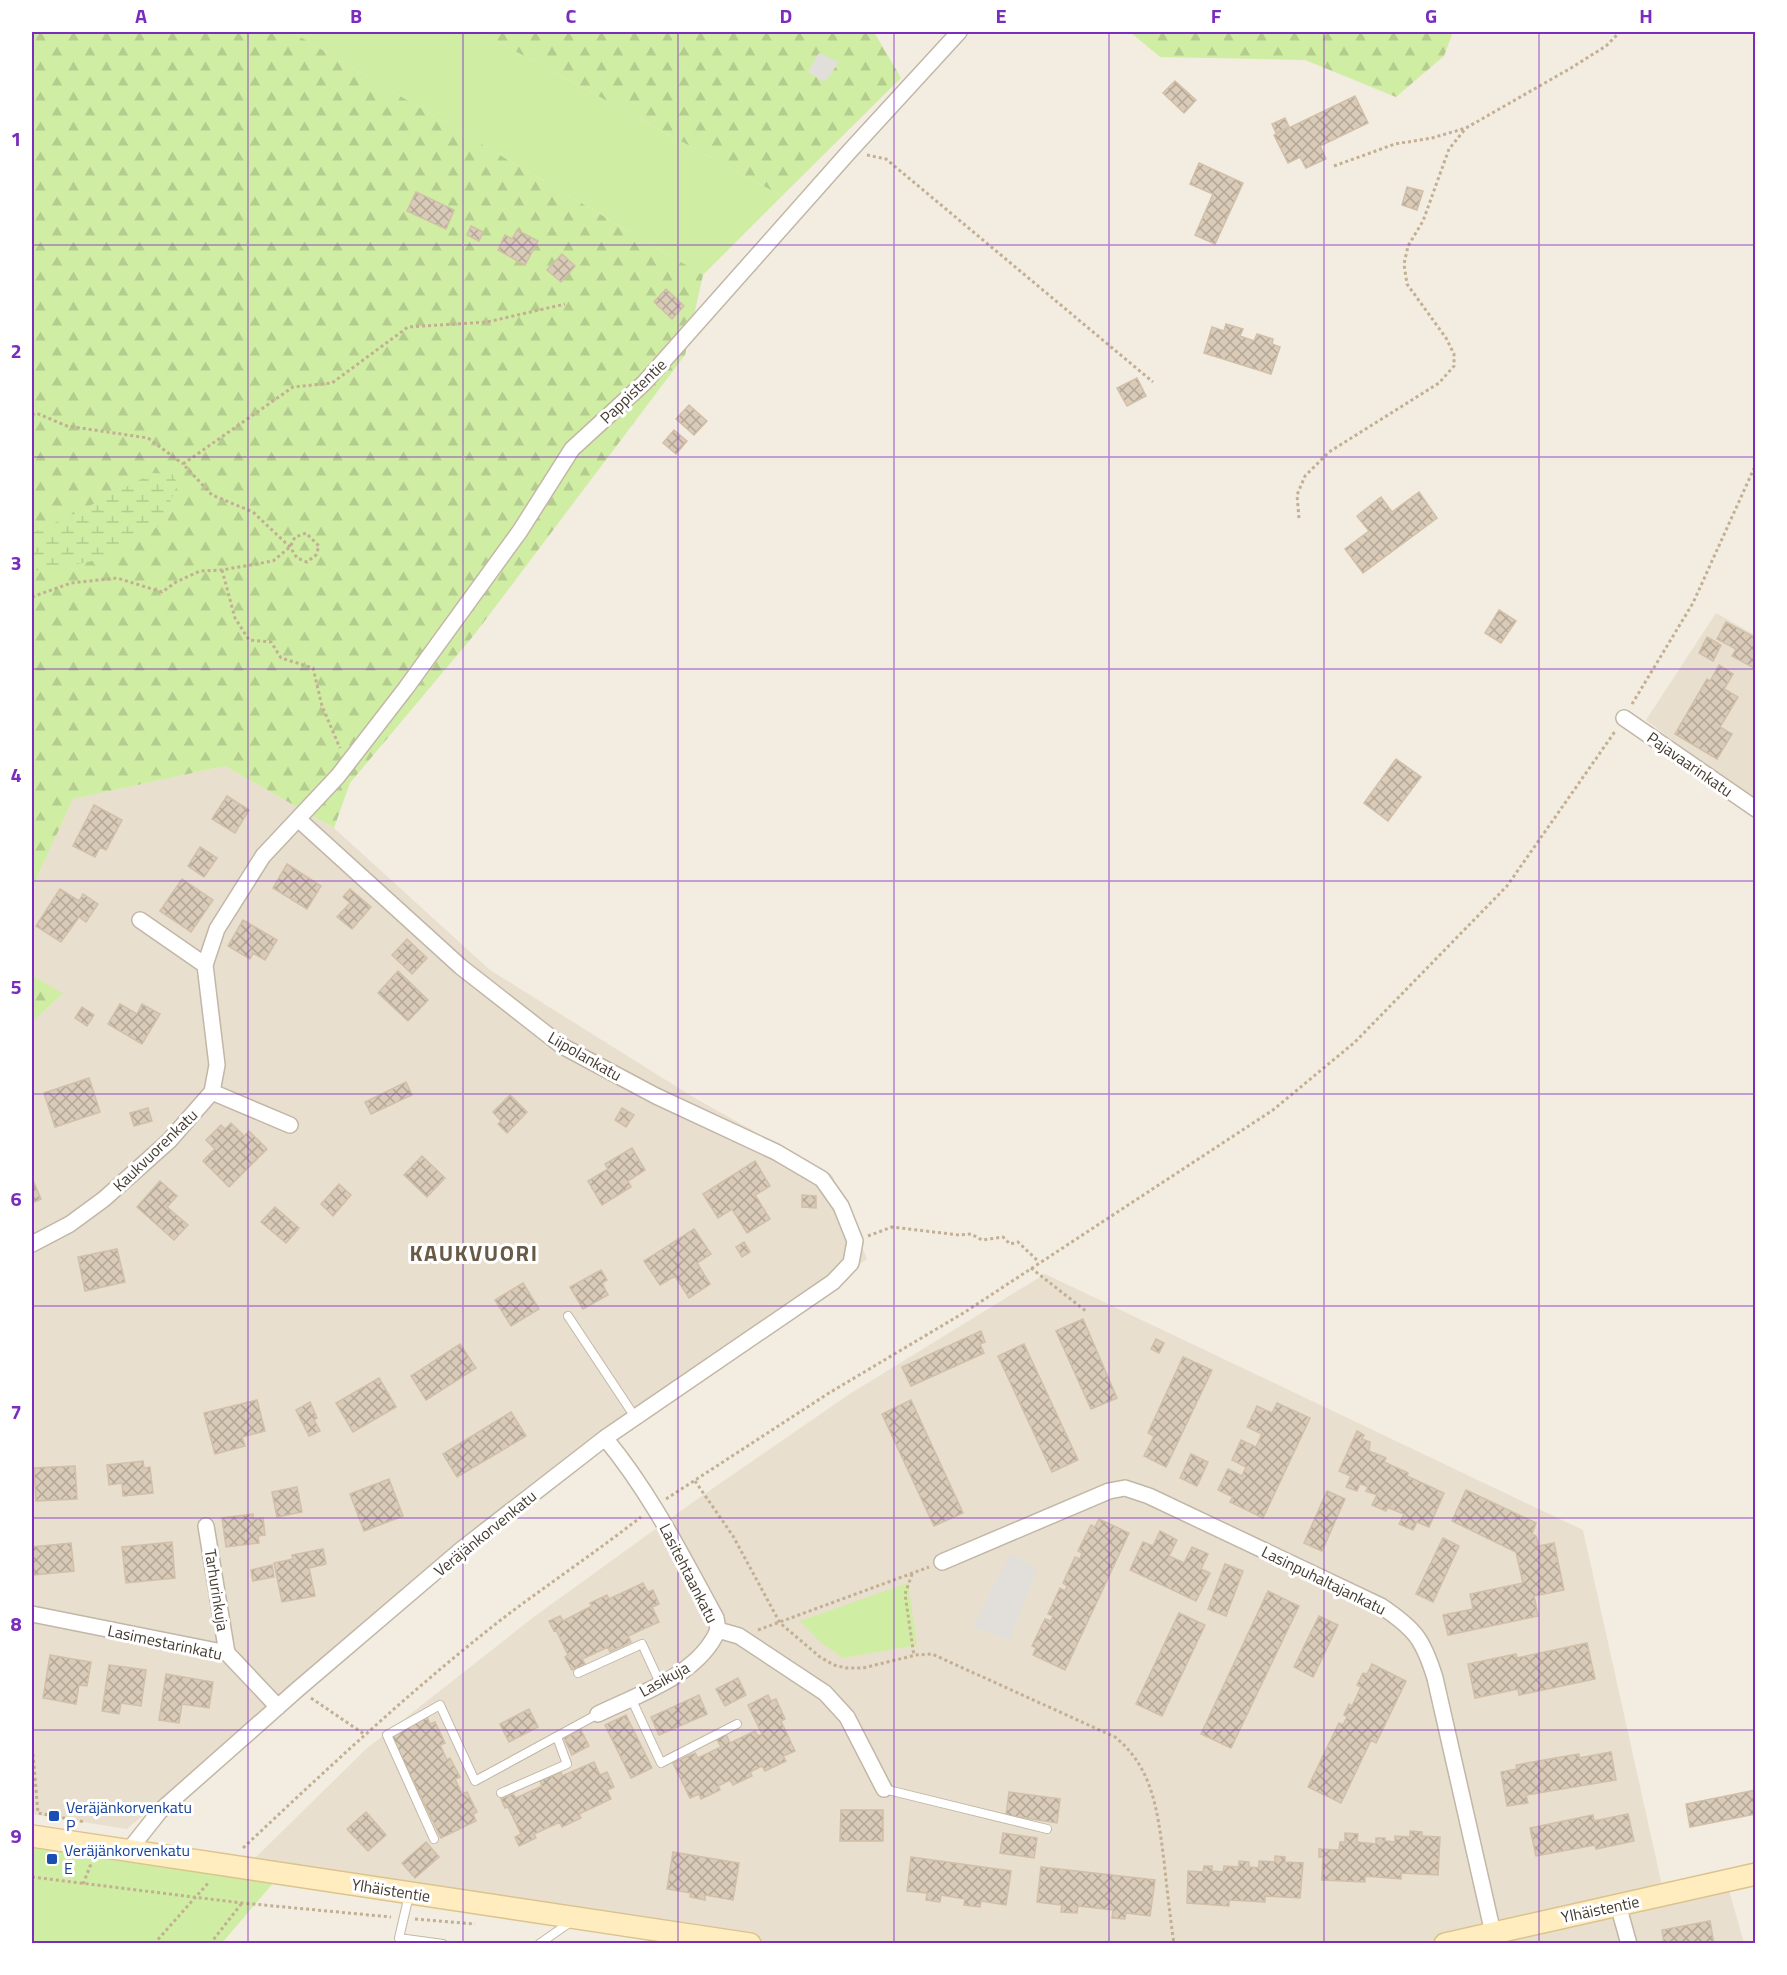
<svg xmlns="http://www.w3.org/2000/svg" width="1787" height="1975" font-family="'Titillium Web',sans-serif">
<defs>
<pattern id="forest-firs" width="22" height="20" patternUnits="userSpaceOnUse" patternTransform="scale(1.5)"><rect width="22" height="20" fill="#d0eda4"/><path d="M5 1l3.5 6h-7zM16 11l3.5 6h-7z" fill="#b4cc8e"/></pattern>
<pattern id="wetland-marsh" width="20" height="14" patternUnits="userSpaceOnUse" patternTransform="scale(1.5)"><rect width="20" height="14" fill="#d0eda4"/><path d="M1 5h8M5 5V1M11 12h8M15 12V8" fill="none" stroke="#b4cc8e"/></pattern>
<pattern id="building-cross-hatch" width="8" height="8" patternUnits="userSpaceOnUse" patternTransform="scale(1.5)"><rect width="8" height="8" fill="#d9cbb8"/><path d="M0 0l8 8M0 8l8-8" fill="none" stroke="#b2a696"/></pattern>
</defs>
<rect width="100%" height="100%" fill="#f3ede1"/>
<!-- residential -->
<path fill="#e8dfcf" d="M 1716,613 L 1755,635 L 1755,805 L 1646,720 Z
M 225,766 L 334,828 L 490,970 L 693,1097 L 832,1175 L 867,1259 L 418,1576 L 127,1829 L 32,1814 L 32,1022 L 62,995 L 32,975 L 32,888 L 73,799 Z
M 1045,1274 L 1583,1530 L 1665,1899 L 1728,1887 L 1744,1943 L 722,1943 L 723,1929 L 249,1864 L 366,1749 L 535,1616 L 686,1507 L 848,1395 Z"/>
<!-- green -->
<path fill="#d0eda4" d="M 292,32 L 480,32 L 782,196 L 703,275 Z
M 908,1583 L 917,1645 L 843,1658 L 820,1642 L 800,1621 Z
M 32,1844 L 274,1882 L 222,1943 L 32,1943 Z"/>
<!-- forest -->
<path fill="url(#forest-firs)" d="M 32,32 L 292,32 L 703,275 L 685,355 L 474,635 L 350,783 L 334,828 L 225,766 L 73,799 L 32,888 Z
M 480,32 L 874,32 L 901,78 L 782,196 Z
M 1130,32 L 1453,32 L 1444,56 L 1396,97 L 1305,60 L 1160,57 Z
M 32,975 L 63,994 L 32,1022 Z"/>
<!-- wetland -->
<path fill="url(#wetland-marsh)" d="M 153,473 L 172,474 L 178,484 L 159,526 L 102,559 L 44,571 L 32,570 L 32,533 L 70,516 Z"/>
<!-- parking -->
<path fill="#e2dfdb" d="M 819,53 L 839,62 L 825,82 L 808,72 Z
M 1011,1553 L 1037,1569 L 1010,1640 L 972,1627 Z"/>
<!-- building -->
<path fill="url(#building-cross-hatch)" stroke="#d1bfa8" stroke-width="1.5" d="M 1175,81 L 1196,100 L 1184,113 L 1163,93 Z
M 1355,96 L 1368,123 L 1320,146 L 1326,159 L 1306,168 L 1300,157 L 1288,163 L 1274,135 Z
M 1285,118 L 1289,127 L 1276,133 L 1272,124 Z
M 1199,163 L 1243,183 L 1215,244 L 1195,235 L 1213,194 L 1190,184 Z
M 1407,187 L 1423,191 L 1417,210 L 1402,205 Z
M 416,192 L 454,210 L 446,229 L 407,211 Z
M 471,226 L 483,232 L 479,241 L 467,235 Z
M 517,230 L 538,241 L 525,265 L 498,250 L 505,235 L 512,239 Z
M 562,254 L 575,266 L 561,282 L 547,270 Z
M 666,289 L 684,306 L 672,319 L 654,302 Z
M 1226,324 L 1243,329 L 1240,336 L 1254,341 L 1257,334 L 1273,339 L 1272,344 L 1280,347 L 1271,374 L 1204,353 L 1212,327 L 1224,331 Z
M 1137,378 L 1146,396 L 1127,406 L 1117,388 Z
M 689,405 L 707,421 L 694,435 L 676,419 Z
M 674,430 L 687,441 L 676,454 L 663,443 Z
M 1419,492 L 1437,518 L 1363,573 L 1345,549 L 1369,531 L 1357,516 L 1381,497 L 1392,512 Z
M 1499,610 L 1516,621 L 1501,643 L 1485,633 Z
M 1726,622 L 1756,638 L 1756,669 L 1732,656 L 1736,649 L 1717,639 Z
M 1707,637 L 1721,645 L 1713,661 L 1699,653 Z
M 1719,665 L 1733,674 L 1724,689 L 1738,697 L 1720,727 L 1732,734 L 1717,759 L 1675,734 L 1707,679 L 1710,681 Z
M 1396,759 L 1421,777 L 1388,821 L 1364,803 Z
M 227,796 L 249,810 L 235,833 L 212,819 Z
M 94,805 L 122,820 L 106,850 L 100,847 L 95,857 L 73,846 Z
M 200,847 L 217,858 L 204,877 L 188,866 Z
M 287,864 L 321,886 L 307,909 L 273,888 Z
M 182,879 L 213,900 L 191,932 L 160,911 Z
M 60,889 L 79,901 L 83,894 L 98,904 L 86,922 L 79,917 L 61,942 L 36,926 Z
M 350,889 L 371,907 L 352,929 L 337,917 L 350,903 L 343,897 Z
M 243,920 L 277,940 L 265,960 L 253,953 L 250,959 L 228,946 Z
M 407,939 L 427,958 L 412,974 L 392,955 Z
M 398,971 L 428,1000 L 408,1021 L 378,993 Z
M 120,1004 L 137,1014 L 142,1004 L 160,1014 L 142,1044 L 108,1024 Z
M 82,1007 L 94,1015 L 87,1026 L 75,1018 Z
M 89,1078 L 100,1112 L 55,1127 L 44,1093 Z
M 406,1082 L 412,1095 L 371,1114 L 365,1102 Z
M 510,1095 L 527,1112 L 507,1133 L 498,1124 L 501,1121 L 493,1112 Z
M 148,1108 L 152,1121 L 134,1126 L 130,1113 Z
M 622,1108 L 634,1115 L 626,1127 L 615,1120 Z
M 231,1123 L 244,1136 L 249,1131 L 267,1149 L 229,1187 L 203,1161 L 215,1149 L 206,1140 L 221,1125 L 225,1129 Z
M 632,1148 L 645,1170 L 628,1181 L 631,1187 L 602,1205 L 588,1181 L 608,1169 L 605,1164 Z
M 422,1156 L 445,1178 L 427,1197 L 404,1175 Z
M 755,1161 L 770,1186 L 755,1195 L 770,1219 L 747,1233 L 732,1209 L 718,1218 L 703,1194 Z
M 32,1178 L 41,1199 L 32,1203 Z
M 160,1181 L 177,1196 L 167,1207 L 188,1225 L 174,1240 L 137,1207 Z
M 339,1184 L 351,1195 L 333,1216 L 321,1204 Z
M 802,1195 L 816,1196 L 816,1208 L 802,1207 Z
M 275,1207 L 299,1228 L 286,1243 L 261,1222 Z
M 694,1229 L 711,1254 L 697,1263 L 710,1284 L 689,1298 L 675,1276 L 660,1285 L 644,1261 Z
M 744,1242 L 750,1252 L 742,1257 L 736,1247 Z
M 117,1249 L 125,1282 L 85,1291 L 78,1257 Z
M 601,1270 L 607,1280 L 602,1283 L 608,1295 L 583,1309 L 570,1287 Z
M 523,1283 L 539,1309 L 511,1326 L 495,1300 Z
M 1083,1319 L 1117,1398 L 1091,1409 L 1056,1331 Z
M 981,1331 L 985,1342 L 980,1344 L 984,1353 L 911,1386 L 902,1367 Z
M 1156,1339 L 1164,1343 L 1159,1353 L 1151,1349 Z
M 460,1344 L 476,1368 L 426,1400 L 411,1376 Z
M 1024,1344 L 1078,1460 L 1052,1472 L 998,1356 Z
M 1183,1357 L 1212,1370 L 1166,1467 L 1144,1456 L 1154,1436 L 1148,1433 Z
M 379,1378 L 396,1407 L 353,1432 L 336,1403 Z
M 257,1400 L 265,1431 L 242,1437 L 245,1446 L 215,1454 L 204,1413 Z
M 911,1400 L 963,1513 L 934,1526 L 882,1414 Z
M 310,1402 L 317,1418 L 314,1420 L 320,1431 L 309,1436 L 296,1410 Z
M 1277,1403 L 1310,1418 L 1263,1518 L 1230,1502 L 1233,1497 L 1218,1490 L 1228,1469 L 1242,1476 L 1246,1467 L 1232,1460 L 1241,1440 L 1256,1447 L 1262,1434 L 1247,1427 L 1257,1406 L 1272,1413 Z
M 511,1412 L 526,1436 L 457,1477 L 443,1454 Z
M 1357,1431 L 1364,1435 L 1362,1439 L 1370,1442 L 1369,1451 L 1386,1458 L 1384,1462 L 1408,1473 L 1407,1476 L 1444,1493 L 1429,1527 L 1417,1522 L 1413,1530 L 1399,1524 L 1404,1514 L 1389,1508 L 1391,1504 L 1389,1504 L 1386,1511 L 1372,1505 L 1377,1495 L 1366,1491 L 1368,1487 L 1360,1483 L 1357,1491 L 1346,1487 L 1351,1476 L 1339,1471 Z
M 1191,1454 L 1208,1462 L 1197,1486 L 1180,1478 Z
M 143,1461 L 144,1468 L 150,1467 L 153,1493 L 123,1496 L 122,1483 L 109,1485 L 107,1465 Z
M 75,1466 L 77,1499 L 36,1501 L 34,1468 Z
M 389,1479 L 403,1516 L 364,1531 L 350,1494 Z
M 297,1487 L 302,1512 L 277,1517 L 272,1492 Z
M 1466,1490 L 1536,1523 L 1532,1534 L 1536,1536 L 1539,1546 L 1554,1543 L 1564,1590 L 1534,1596 L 1538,1616 L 1448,1635 L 1443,1615 L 1473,1609 L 1470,1594 L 1523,1583 L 1516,1552 L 1452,1521 Z
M 1327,1491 L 1345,1499 L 1322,1551 L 1304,1543 Z
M 253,1514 L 253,1519 L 263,1518 L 265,1535 L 258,1536 L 259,1543 L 226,1547 L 222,1518 Z
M 1099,1519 L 1129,1533 L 1065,1670 L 1033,1655 L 1036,1648 L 1032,1646 L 1045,1619 L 1051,1621 L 1053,1616 L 1048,1614 L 1060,1588 L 1065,1591 L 1067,1586 L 1063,1583 L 1075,1557 L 1080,1559 L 1082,1553 L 1078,1551 L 1091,1525 L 1095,1527 Z
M 1160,1531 L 1177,1540 L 1169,1556 L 1184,1563 L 1192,1547 L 1208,1554 L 1201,1569 L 1210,1573 L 1196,1601 L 1130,1570 L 1143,1542 L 1153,1546 Z
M 1443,1538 L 1459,1546 L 1433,1602 L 1416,1594 Z
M 172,1542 L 175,1578 L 126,1583 L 122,1547 Z
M 71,1543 L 74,1571 L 34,1575 L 32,1547 Z
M 323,1549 L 326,1564 L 309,1568 L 315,1596 L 282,1602 L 274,1563 L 293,1559 L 292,1555 Z
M 1225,1564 L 1243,1571 L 1226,1616 L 1208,1609 Z
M 272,1565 L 274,1577 L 253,1581 L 251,1570 Z
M 643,1583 L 648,1592 L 653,1590 L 659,1604 L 652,1607 L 659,1622 L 628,1636 L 631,1642 L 610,1652 L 608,1647 L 582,1659 L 585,1664 L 572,1670 L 565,1657 L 568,1655 L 556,1630 L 554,1631 L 549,1621 L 560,1616 L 563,1621 L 592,1606 L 590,1603 L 607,1595 L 609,1599 Z
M 1268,1591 L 1299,1606 L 1231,1748 L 1201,1734 Z
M 1179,1613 L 1205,1625 L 1162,1716 L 1136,1704 Z
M 1319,1616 L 1338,1625 L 1313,1677 L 1294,1667 Z
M 1587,1643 L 1595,1679 L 1519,1695 L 1518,1689 L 1475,1698 L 1468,1664 L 1516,1654 L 1517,1658 Z
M 50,1655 L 91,1662 L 87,1686 L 79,1685 L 76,1704 L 43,1698 Z
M 1372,1664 L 1406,1681 L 1376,1743 L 1371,1740 L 1341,1803 L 1308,1787 L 1339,1723 L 1343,1725 L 1347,1717 L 1344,1715 L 1349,1704 L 1352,1706 L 1361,1687 L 1357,1685 L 1363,1673 L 1367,1674 Z
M 109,1665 L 146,1670 L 141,1706 L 121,1703 L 119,1714 L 102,1711 Z
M 166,1674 L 213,1682 L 209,1708 L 182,1704 L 179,1723 L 159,1720 Z
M 738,1678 L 746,1695 L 725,1706 L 716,1689 Z
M 699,1695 L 707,1714 L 659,1735 L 651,1717 Z
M 768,1695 L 771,1701 L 776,1699 L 785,1719 L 781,1721 L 795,1751 L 783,1756 L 786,1761 L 765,1771 L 762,1766 L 750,1772 L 752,1776 L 733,1785 L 730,1780 L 718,1786 L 720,1790 L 701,1799 L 699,1794 L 690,1798 L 673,1763 L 695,1753 L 698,1758 L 721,1747 L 716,1738 L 726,1734 L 730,1743 L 755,1731 L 758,1736 L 762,1734 L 748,1705 Z
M 529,1709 L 538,1727 L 509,1742 L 500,1724 Z
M 626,1715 L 652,1768 L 631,1778 L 605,1725 Z
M 427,1717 L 430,1724 L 435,1722 L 445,1743 L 440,1745 L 447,1760 L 450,1758 L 460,1777 L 455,1779 L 462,1794 L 467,1792 L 477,1812 L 473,1814 L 476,1821 L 441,1838 L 391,1735 Z
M 581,1730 L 589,1746 L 572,1755 L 564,1738 Z
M 1611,1752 L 1616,1780 L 1526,1795 L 1528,1803 L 1507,1806 L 1501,1772 L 1517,1769 L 1516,1765 L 1579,1754 L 1579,1758 Z
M 594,1762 L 600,1775 L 607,1772 L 614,1787 L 607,1790 L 611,1799 L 579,1814 L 581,1818 L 562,1827 L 560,1822 L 534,1834 L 536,1838 L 519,1846 L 515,1837 L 521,1834 L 508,1807 L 505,1808 L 501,1799 L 513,1794 L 516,1798 L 542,1786 L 540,1781 L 561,1772 L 562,1776 Z
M 1756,1790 L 1756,1814 L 1690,1827 L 1686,1804 Z
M 1009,1792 L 1060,1799 L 1057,1823 L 1006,1815 Z
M 841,1810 L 883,1810 L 883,1841 L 840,1841 Z
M 366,1812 L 386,1835 L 368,1851 L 347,1829 Z
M 1628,1814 L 1634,1841 L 1596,1849 L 1595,1845 L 1536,1856 L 1530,1828 L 1593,1815 L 1594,1821 Z
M 1410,1831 L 1422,1832 L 1422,1836 L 1440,1837 L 1438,1875 L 1401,1873 L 1401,1879 L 1365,1876 L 1365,1882 L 1322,1880 L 1323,1857 L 1319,1857 L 1319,1849 L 1339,1850 L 1340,1842 L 1345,1842 L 1345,1833 L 1358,1834 L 1357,1842 L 1376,1844 L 1376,1838 L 1385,1838 L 1385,1841 L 1395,1842 L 1395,1836 L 1410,1837 Z
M 1003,1833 L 1037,1838 L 1034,1858 L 1000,1853 Z
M 426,1842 L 439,1857 L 415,1878 L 402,1863 Z
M 673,1852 L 739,1863 L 733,1900 L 705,1895 L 705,1900 L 690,1897 L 691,1893 L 667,1889 Z
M 1275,1856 L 1285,1857 L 1285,1862 L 1303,1863 L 1300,1898 L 1265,1896 L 1265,1902 L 1229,1900 L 1229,1906 L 1187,1903 L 1188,1871 L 1203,1872 L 1204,1866 L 1212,1866 L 1212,1871 L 1223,1872 L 1224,1866 L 1239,1867 L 1239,1861 L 1249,1862 L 1249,1867 L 1259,1868 L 1259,1861 L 1275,1862 Z
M 911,1857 L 1011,1871 L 1006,1905 L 981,1901 L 980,1907 L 964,1905 L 965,1899 L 941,1895 L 940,1902 L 926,1900 L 927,1893 L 907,1891 Z
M 1041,1867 L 1155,1880 L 1150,1916 L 1126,1913 L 1125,1919 L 1112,1918 L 1113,1910 L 1078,1906 L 1077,1913 L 1061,1912 L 1062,1905 L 1037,1902 Z
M 1710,1921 L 1714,1944 L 1664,1944 L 1662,1930 Z"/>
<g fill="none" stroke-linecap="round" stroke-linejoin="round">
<defs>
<path id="lane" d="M 568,1316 L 635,1417
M 578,1673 L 642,1644 L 660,1683
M 631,1698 L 661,1763 L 737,1724
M 884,1789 L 1047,1829
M 501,1793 L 567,1764 L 557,1737
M 434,1839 L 387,1735 L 440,1705 L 475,1781 L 598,1714
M 409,1895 L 399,1938 L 443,1944
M 539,1944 L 572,1921"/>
<path id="street" d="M 1624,718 L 1756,809
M 140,920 L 205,965
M 212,1092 L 290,1125
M 32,1244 L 70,1224 L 104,1199 L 169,1141 L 212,1092 L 217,1065 L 205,965 L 217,929 L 263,856 L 338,776 L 406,688 L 520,531 L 572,449 L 644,383 L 848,153 L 959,32
M 605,1438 C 648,1490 678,1548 710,1607 L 716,1618 L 718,1630 L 739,1636 L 825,1693 L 847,1717 L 884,1789
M 206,1526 L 227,1653
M 942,1562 L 1109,1491 L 1125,1488 L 1149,1496 L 1381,1606 C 1415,1629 1423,1639 1435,1678 L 1493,1933
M 32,1614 L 227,1653 L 278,1707
M 598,1714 C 639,1694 699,1675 718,1630
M 129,1850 L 160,1811 L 298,1689 L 462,1549 L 605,1438 L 833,1282 L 851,1263 L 855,1241 L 841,1206 L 822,1179 L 776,1152 L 656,1096 L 562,1046 L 461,967 L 298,819
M 1618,1905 L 1629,1944"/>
<path id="secondary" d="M 32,1836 L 750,1944
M 1445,1944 L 1756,1874"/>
</defs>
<!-- lane casing -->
<use href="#lane" stroke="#c2b7a6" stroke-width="10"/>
<!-- street casing -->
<use href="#street" stroke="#c2b7a6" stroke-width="18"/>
<!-- secondary casing -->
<use href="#secondary" stroke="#dbc38d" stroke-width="24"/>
<!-- path -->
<path stroke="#c3af93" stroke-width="3" stroke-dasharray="3 3" stroke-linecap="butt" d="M 867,155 L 886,159 L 1153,382
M 1334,166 L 1395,144 L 1432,138 L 1466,128 L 1571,68 L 1606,46 L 1620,32
M 32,415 L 36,413 L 67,426 L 148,438 L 183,464
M 1299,518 L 1297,495 L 1305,476 L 1329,452 L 1439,383 L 1454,366 L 1454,354 L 1446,338 L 1407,284 L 1404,264 L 1408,246 L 1423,221 L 1449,149 L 1466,128
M 222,570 L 235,618 L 249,640 L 271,642 L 281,658 L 313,668 L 322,706 L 340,748
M 32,597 L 71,583 L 117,578 L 162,592 L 176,582 L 200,571 L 222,570 L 273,561 L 290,547 L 295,537 L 306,533 L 319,546 L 316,555 L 307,562 L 297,558 L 290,547 L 253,512 L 212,495 L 183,464 L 293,387 L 332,383 L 408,327 L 487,322 L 565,304
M 1632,704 L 1693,603 L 1756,464
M 868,1236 L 892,1227 L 959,1235 L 971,1234 L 982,1240 L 1003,1237 L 1010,1244 L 1018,1242 L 1039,1262
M 1031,1268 L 1087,1312
M 695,1481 L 733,1536 L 780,1623 L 820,1657 L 834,1665 L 846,1668 L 863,1668 L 916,1655 L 932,1654 L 1115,1737 C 1154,1768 1158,1815 1164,1861 C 1167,1889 1170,1916 1174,1944
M 666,1499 L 829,1393 L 965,1312 L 1273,1110 L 1355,1042 L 1507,886 L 1616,730
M 912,1574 L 905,1594 L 914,1656
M 758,1630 L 929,1567
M 311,1698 L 364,1734
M 32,1742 L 38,1813 L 85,1822
M 243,1848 C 327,1769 411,1690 502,1619 C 548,1584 596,1552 641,1517
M 32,1877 L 242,1903 L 391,1917
M 83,1884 L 91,1864
M 415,1919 L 475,1924
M 154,1944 L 209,1882
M 210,1944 L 242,1903"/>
<!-- lane -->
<use href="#lane" stroke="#fff" stroke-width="8"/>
<!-- street -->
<use href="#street" stroke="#fff" stroke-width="15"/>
<!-- secondary -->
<use href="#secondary" stroke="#ffedbf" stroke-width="21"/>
</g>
<!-- grid -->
<path fill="none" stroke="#7b2cbf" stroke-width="1.5" stroke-opacity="0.55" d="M 248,32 L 248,1944M 463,32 L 463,1944M 678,32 L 678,1944M 894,32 L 894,1944M 1109,32 L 1109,1944M 1324,32 L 1324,1944M 1539,32 L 1539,1944M 32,245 L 1756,245M 32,457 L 1756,457M 32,669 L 1756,669M 32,881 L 1756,881M 32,1094 L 1756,1094M 32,1306 L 1756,1306M 32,1518 L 1756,1518M 32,1730 L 1756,1730"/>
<!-- markers -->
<g fill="#1a4fb4" stroke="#fff" stroke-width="2">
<rect x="48" y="1810" width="12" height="12" rx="3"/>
<rect x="46" y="1853" width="12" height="12" rx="3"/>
</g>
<g text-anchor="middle" stroke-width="6" stroke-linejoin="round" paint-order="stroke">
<!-- street labels -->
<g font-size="16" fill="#453c31" stroke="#fff">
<text transform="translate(633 391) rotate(-44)" y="6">Pappistentie</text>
<text transform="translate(1690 764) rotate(35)" y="6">Pajavaarinkatu</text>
<text transform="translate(585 1056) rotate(30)" y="6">Liipolankatu</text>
<text transform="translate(155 1150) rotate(-44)" y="6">Kaukvuorenkatu</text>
<text transform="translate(485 1533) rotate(-39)" y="6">Veräjänkorvenkatu</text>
<text transform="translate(689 1573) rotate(63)" y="6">Lasitehtaankatu</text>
<text transform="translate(1324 1580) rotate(26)" y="6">Lasinpuhaltajankatu</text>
<text transform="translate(217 1590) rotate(81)" y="6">Tarhurinkuja</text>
<text transform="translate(165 1642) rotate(12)" y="6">Lasimestarinkatu</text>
<text transform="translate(664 1679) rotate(-29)" y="6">Lasikuja</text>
<text transform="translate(391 1890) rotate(9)" y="6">Ylhäistentie</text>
<text transform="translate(1600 1909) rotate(-12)" y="6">Ylhäistentie</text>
</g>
<!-- transit labels -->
<g font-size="16" fill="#164399" stroke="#fff" text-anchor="start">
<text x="66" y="1813">Veräjänkorvenkatu<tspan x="66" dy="18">P</tspan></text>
<text x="64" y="1856">Veräjänkorvenkatu<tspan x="64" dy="18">E</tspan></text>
</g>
<!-- district labels -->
<g font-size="22" font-weight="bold" letter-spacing="1.5" fill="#695a48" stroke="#fff">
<text x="474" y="1261">KAUKVUORI</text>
</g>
</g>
<!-- border -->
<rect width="1787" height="1975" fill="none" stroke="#ffffff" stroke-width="66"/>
<rect x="33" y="33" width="1721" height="1909" fill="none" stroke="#7b2cbf" stroke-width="2"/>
<g font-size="20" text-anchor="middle" font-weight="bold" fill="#7b2cbf">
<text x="141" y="23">A</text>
<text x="356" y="23">B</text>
<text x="571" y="23">C</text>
<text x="786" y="23">D</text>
<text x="1001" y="23">E</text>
<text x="1216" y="23">F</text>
<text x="1431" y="23">G</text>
<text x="1646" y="23">H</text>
<text x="16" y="146">1</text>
<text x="16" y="358">2</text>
<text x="16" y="570">3</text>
<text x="16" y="782">4</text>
<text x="16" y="994">5</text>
<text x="16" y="1206">6</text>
<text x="16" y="1419">7</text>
<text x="16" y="1631">8</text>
<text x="16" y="1843">9</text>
</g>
</svg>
